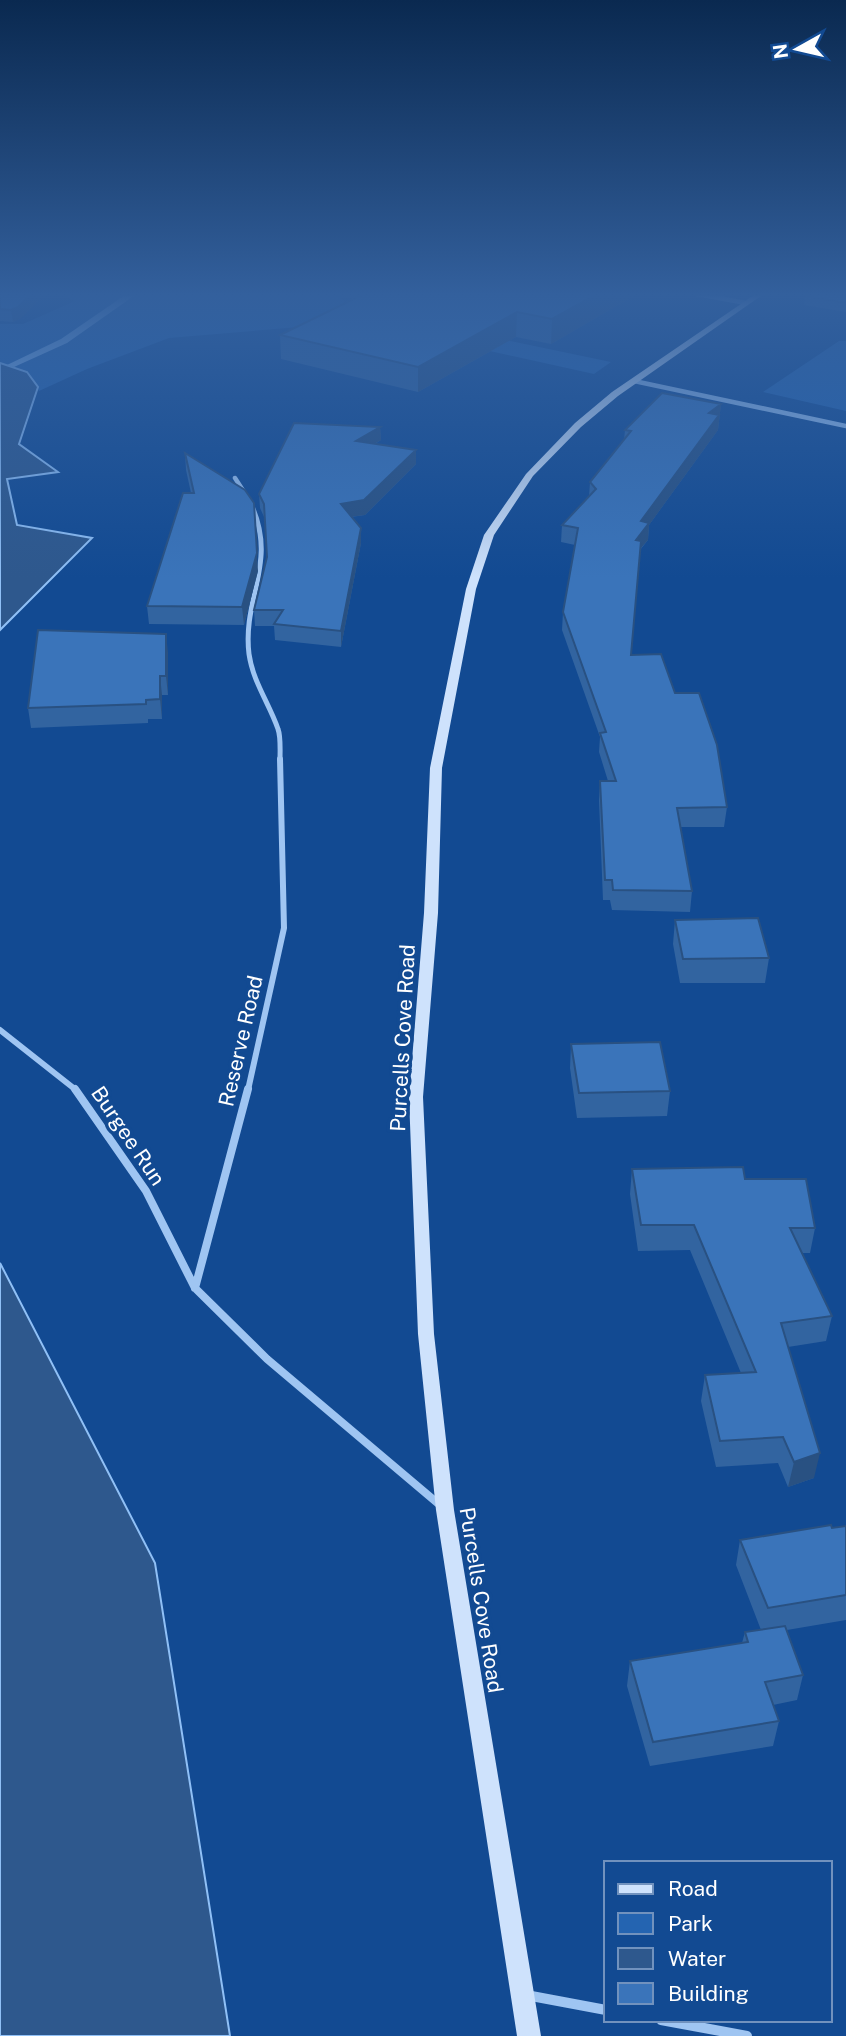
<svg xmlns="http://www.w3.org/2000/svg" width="846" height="2036" font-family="'Public Sans',sans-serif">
<rect width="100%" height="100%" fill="#124a92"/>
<!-- green -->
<path fill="#2464b1" d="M 56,293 L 337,293 L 335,295 L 357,309 L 611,362 L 594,374 L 358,322 L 169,338 L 87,369 L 39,391 L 27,372 L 0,363 L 0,324 L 23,324 L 75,301 Z
M 839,341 L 846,341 L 846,411 L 763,392 Z"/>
<!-- water -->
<path fill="#2e588d" stroke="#90c0f6" stroke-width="2" d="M 0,363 L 27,372 L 38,387 L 19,444 L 58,472 L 7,479 L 17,525 L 92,538 L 0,630 Z
M 0,1263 L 155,1563 L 230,2036 L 0,2036 Z"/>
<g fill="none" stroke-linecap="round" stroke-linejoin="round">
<!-- stream -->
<path fill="#90c0f6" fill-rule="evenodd" d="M 128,293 L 138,293 L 67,343 L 14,367 L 7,365 L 61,339 Z"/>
<!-- street-far4 -->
<path stroke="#9fc5f2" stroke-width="4.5" d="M 692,293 L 746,303
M 634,381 L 846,426
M 235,478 L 244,492"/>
<!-- street-far3 -->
<path stroke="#9fc5f2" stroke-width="5" d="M 250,502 C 279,562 242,597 249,654 C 253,682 269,703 278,729 C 281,737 280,751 280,760"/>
<!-- street-far2 -->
<path stroke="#9fc5f2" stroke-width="6" d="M 0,1030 L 76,1090
M 248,1090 L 284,928 L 280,759"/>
<!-- street-far1 -->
<path stroke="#9fc5f2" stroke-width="8" d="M 75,1089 L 146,1191 L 195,1288 L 267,1359 L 441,1506
M 195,1288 L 248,1089"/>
<!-- street -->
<path stroke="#9fc5f2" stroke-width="10" d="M 526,1995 L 606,2010
M 661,2020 L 747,2036"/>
<!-- secondary -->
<path fill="#cee2fc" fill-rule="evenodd" d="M 757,293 L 765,293 L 618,396 L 581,427 L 533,476 L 494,535 L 476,589 L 442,768 L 438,913 L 423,1097 L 434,1334 L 454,1510 L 541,2036 L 517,2036 L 436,1510 L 418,1334 L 409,1097 L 424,913 L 430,768 L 466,589 L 484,535 L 526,474 L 575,423 L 612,392 Z"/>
</g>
<!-- wall -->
<path fill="#3264a0" d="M 0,293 L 20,319 L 13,322 L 0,321 Z
M 334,293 L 639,293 L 551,344 L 516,337 L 418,392 L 281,359 L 280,335 L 353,299 L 334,295 Z
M 846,293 L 846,312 L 804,305 L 805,296 Z
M 721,404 L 718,430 L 649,525 L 648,540 L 640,550 L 631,655 L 675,693 L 727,807 L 724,827 L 681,827 L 692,891 L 690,912 L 612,910 L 610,900 L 603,900 L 599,800 L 600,781 L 608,781 L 599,752 L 600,737 L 562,630 L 563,612 L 575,545 L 561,542 L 562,525 L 589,497 L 590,482 L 624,440 L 625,430 Z
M 380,427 L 381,440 L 375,444 L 416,464 L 365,515 L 351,517 L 361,528 L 361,543 L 341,647 L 275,640 L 274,626 L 255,626 L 254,610 L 267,557 L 265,519 L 260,508 L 259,494 Z
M 185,453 L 258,571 L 244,625 L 149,624 L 147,606 L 191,493 L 186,470 Z
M 168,652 L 168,695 L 162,695 L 162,719 L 148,719 L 148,723 L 31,728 L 28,708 Z
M 675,920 L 769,958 L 765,983 L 680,983 L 673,944 Z
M 571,1044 L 670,1091 L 667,1116 L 577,1118 L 570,1068 Z
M 632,1169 L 745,1179 L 815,1228 L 810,1253 L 802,1253 L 832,1316 L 826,1341 L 788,1347 L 814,1478 L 788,1487 L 778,1463 L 716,1467 L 701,1401 L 705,1375 L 741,1373 L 690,1250 L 638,1251 L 630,1194 Z
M 846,1526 L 846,1620 L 787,1630 L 803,1675 L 797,1700 L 773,1705 L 779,1721 L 773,1746 L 650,1766 L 627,1686 L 630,1661 L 742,1643 L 745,1632 L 761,1630 L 736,1565 L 740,1540 Z"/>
<!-- shaded-wall -->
<path fill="#295182" d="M 33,293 L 47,293 L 20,319 L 13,322 L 11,310 Z
M 599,293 L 639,293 L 551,344 L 552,319 Z
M 517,312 L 516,337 L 418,392 L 418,367 Z
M 721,404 L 718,430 L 649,525 L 648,540 L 640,549 L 636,540 L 641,521 L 709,413 Z
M 380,427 L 381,440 L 357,454 L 356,441 Z
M 416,450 L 416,464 L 365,515 L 341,518 L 341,504 Z
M 254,503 L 258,571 L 244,625 L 242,607 Z
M 361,528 L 361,543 L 341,647 L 341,631 Z
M 166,634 L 168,652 L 168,695 L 166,676 Z
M 160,676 L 162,695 L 162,719 L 160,699 Z
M 820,1453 L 814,1478 L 788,1487 L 794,1462 Z"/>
<!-- building -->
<path fill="#3a74ba" stroke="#295182" stroke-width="2" d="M 0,293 L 33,293 L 18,307 L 11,310 L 0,309 Z
M 366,293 L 599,293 L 552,319 L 517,312 L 418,367 L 280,335 Z
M 808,293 L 846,293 L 846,303 L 805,296 Z
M 662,393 L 721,404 L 709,413 L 719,415 L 641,521 L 649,523 L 636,540 L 641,541 L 631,655 L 661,654 L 675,693 L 699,693 L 717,745 L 727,807 L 677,808 L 692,891 L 613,890 L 612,880 L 605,880 L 600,781 L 616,781 L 600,733 L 606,732 L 563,612 L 578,528 L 562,525 L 596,489 L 590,482 L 631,431 L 625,430 Z
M 294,423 L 380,427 L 356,441 L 416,450 L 364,500 L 341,504 L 361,528 L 341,631 L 274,624 L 283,610 L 254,610 L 267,557 L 264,504 L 259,494 Z
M 185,453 L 245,490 L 254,503 L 257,553 L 242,607 L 147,606 L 183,493 L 194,493 Z
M 38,630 L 166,634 L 166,676 L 160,676 L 160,699 L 146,700 L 146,704 L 28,708 Z
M 758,918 L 769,958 L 683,959 L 675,920 Z
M 660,1042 L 670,1091 L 579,1093 L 571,1044 Z
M 743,1167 L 745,1179 L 806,1179 L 815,1228 L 790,1228 L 832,1316 L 781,1323 L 820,1453 L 794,1462 L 783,1437 L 720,1441 L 705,1375 L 756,1372 L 694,1225 L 641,1225 L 632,1169 Z
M 831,1525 L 832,1528 L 846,1526 L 846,1595 L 768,1608 L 740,1540 Z
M 785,1626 L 803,1675 L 765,1682 L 779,1721 L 653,1742 L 630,1661 L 748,1642 L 745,1632 Z"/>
<!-- sky -->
<linearGradient id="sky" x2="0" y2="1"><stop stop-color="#0a2950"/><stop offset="0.51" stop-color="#33609d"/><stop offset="1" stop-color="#33609d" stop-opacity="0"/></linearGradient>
<rect width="846" height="578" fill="url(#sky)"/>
<g text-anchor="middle" stroke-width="7" stroke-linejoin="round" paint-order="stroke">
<!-- street labels -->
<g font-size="21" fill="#fff" stroke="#124a92">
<text transform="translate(403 1038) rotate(-87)" y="7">Purcells Cove Road</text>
<text transform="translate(241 1041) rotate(-77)" y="7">Reserve Road</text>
<text transform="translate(128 1136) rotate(56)" y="7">Burgee Run</text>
<text transform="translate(481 1600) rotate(81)" y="7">Purcells Cove Road</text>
</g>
</g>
<!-- legend -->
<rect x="604" y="1861" width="228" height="161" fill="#124a92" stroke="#7192be" stroke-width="2"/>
<rect x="618" y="1884" width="35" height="10" fill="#cee2fc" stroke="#7192be" stroke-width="2"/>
<text x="668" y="1896" font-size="21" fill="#ffffff">Road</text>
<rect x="618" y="1913" width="35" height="21" fill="#2464b1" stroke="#7192be" stroke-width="2"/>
<text x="668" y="1931" font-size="21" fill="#ffffff">Park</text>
<rect x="618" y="1948" width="35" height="21" fill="#2e588d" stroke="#7192be" stroke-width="2"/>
<text x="668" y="1966" font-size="21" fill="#ffffff">Water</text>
<rect x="618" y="1983" width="35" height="21" fill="#3a74ba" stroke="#7192be" stroke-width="2"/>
<text x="668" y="2001" font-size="21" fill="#ffffff">Building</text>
<!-- north arrow -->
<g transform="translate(797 49) rotate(262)" stroke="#124a92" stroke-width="5" paint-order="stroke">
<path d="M0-5L12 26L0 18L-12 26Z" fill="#ffffff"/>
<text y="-10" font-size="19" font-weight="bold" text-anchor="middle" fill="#ffffff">N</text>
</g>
</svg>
